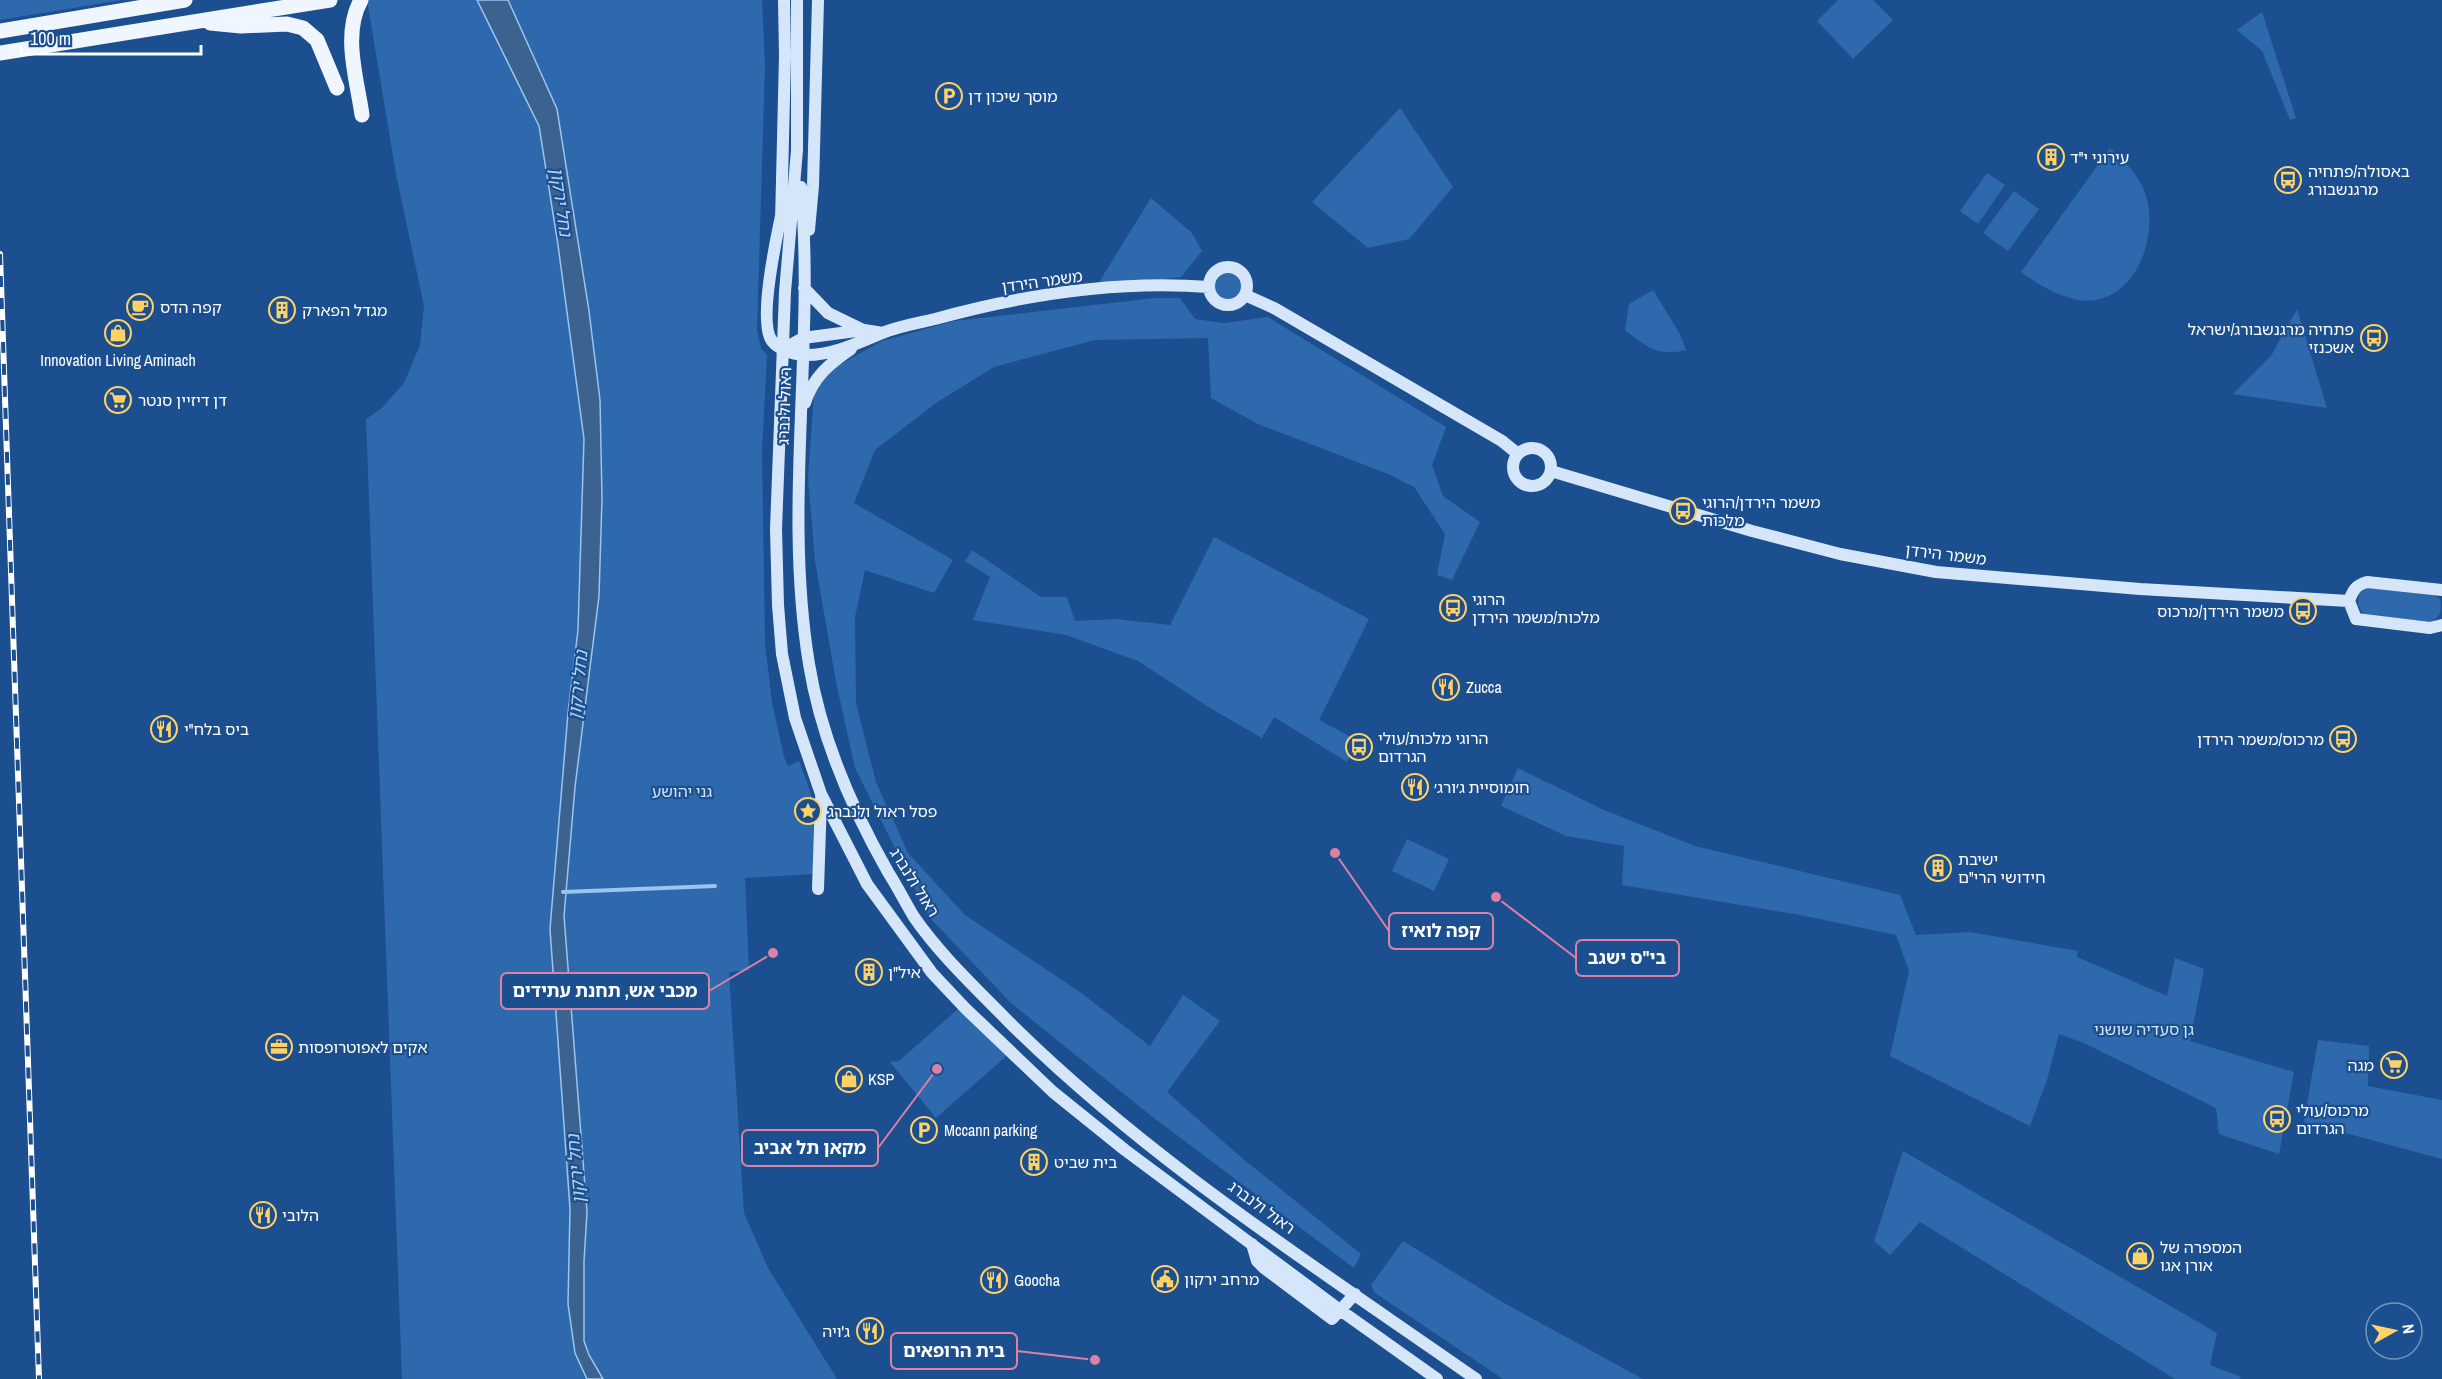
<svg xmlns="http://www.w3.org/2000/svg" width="2442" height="1379" font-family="'Archivo Narrow','Noto Sans Hebrew',sans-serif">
<rect width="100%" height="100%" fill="#1b4f8f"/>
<!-- green -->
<path fill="#2e69ad" d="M 0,0 L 122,0 L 0,20 Z
M 367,0 L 477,0 L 539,126 L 558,245 L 584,439 L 578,630 L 568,713 L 550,929 L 570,1209 L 568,1304 L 575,1353 L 587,1379 L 402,1379 L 366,419 L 382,408 L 404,383 L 420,345 L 424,306 L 396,174 Z
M 508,0 L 762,0 L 765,65 L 757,330 L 761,348 L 767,355 L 762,452 L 765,644 L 772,702 L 784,757 L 788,766 L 799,761 L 818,813 L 814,874 L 745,878 L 749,970 L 729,972 L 744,1213 L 768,1268 L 837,1379 L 603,1379 L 589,1355 L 584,1341 L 584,1261 L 587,1212 L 564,916 L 575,787 L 599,596 L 602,498 L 600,400 L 589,311 L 557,109 Z
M 1838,0 L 1873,0 L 1893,20 L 1853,59 L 1817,21 Z
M 2262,12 L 2296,118 L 2290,120 L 2262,51 L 2237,30 Z
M 1400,108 L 1453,187 L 1409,239 L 1368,248 L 1312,202 Z
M 2110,148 C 2122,159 2135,171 2142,186 C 2164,230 2136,309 2078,300 C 2057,296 2038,284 2021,272 Z
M 1987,173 L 2005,185 L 1978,224 L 1960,211 Z
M 2014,191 L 2039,209 L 2008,251 L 1983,233 Z
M 1151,198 L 1191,232 L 1202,251 L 1181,277 L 1096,287 Z
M1213 286a15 15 0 1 1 30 0a15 15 0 1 1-30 0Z
M 1653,290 L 1680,334 L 1686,350 C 1657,357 1647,347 1625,330 L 1629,304 Z
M 1155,298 L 1180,298 L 1195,319 L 1224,323 L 1268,317 L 1446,427 L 1432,465 L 1443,496 L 1480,522 L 1452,580 L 1437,575 L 1445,534 L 1414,487 L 1388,474 L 1258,424 L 1211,398 L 1208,338 L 1095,340 L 994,367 L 936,403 L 875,450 L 854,503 L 953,560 L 934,593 L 865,570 L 855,617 L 856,703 L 876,782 L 908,853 L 965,915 L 1080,992 L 1150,1046 L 1183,995 L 1220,1021 L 1167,1092 L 1242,1158 L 1361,1254 L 1354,1268 L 1150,1115 L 1011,1003 L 929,917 L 855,768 L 836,682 L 815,561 L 808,478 L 814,392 L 832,369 L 882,341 L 954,321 Z
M 2297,309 L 2327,408 L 2233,394 L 2271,356 Z
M 1214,537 L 1369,619 L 1319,720 L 1360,742 L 1347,762 L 1274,717 L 1262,738 L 1210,708 L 1138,661 L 1066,635 L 973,620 L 990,577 L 965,561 L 972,550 L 1041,597 L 1067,597 L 1075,621 L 1116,619 L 1170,625 Z
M 2367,588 L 2433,595 L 2440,599 C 2442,611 2441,616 2431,622 L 2363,614 L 2358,605 L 2359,594 Z
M 1518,768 L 1604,810 L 1695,846 L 1900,895 L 1916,935 L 1970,932 L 2078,951 L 2077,957 L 2167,996 L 2175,958 L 2204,969 L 2190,1041 L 2294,1072 L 2279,1154 L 2219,1134 L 2216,1108 L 2086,1044 L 2059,1034 L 2047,1080 L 2030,1126 L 1890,1056 L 1909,971 L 1896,935 L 1800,915 L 1622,885 L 1624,846 L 1566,836 L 1501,806 Z
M 1407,839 L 1449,859 L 1434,891 L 1392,871 Z
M 959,1008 L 1011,1052 L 936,1118 L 890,1062 L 899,1061 Z
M 2318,1040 L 2369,1046 L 2368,1086 L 2442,1100 L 2442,1159 L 2304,1122 Z
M 1903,1151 L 2217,1333 L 2210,1365 L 2241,1377 L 2240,1379 L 2175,1379 L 1920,1222 L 1890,1255 L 1874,1241 Z
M 1403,1241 L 1504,1303 L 1643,1379 L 1503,1379 L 1375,1293 L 1371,1285 Z"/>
<!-- water -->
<path fill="#3c6290" stroke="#9cc4f0" stroke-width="1.5" d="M 477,0 L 508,0 L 557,109 L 589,311 L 600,400 L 602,498 L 599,596 L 575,787 L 564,916 L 587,1212 L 584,1261 L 584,1341 L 589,1355 L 603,1379 L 587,1379 L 575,1353 L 568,1304 L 570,1209 L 550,929 L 568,713 L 578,630 L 584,439 L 558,245 L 539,126 Z"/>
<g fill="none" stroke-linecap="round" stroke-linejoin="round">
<!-- stream -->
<path stroke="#9cc4f0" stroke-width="4" d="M 563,892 L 715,886"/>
<!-- secondary -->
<path stroke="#d6e6fa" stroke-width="12" d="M 797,0 L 797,150 L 785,292 L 776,529 L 778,605 L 782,654 L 795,718 L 821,794 L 867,884 L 932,973 L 965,1008 L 1053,1092 L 1125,1150 L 1340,1310 L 1437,1379
M 801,187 C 815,346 783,506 809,664 C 821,738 851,807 888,872 C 897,886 905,902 914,917 C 941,956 976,988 1009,1022 C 1148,1160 1316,1267 1476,1379
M 781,216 C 776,240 758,323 772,341 C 778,349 794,355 804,355 C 831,356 858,343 882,333 C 899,326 918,323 935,319 C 1022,295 1118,280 1209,287
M 781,222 L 785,56 L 784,0
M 809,230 L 813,186 L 818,0
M1209 286a19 19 0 1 1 38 0a19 19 0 1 1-38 0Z
M 804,288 L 828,313 L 863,330
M 1245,295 L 1274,308 L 1502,441 L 1518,454
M 783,349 L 803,338 L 864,330 L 883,333
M 805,403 C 813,377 829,364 851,349
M1513 467a19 19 0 1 1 38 0a19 19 0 1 1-38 0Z
M 1551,471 L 1752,531 L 1840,554 L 1936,572 L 2140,589 L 2349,601
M 2442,590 L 2367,582 C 2356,585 2353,590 2349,601 L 2356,619 L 2430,628 L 2442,625
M 818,889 L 821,798
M 1252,1244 L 1257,1261 L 1264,1268 L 1332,1319 L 1355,1294"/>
<!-- primary -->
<path stroke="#f0f6ff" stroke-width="15" d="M 361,0 C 342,34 357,79 362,115
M 210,23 L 241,26 L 287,24 L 303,28 L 317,40 L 337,88
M 0,31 L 185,0
M 0,53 L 330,0"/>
<defs>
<path id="rail" d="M 0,254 L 39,1379"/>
</defs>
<!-- rail casing -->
<use href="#rail" stroke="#fff" stroke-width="6"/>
<!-- rail -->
<use href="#rail" stroke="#1b4f8f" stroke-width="4" stroke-dasharray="11" stroke-linecap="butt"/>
</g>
<!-- icons -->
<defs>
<symbol id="parking-ring" viewBox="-11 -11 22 22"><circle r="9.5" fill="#1b4f8f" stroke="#ffd166" stroke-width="1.5"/><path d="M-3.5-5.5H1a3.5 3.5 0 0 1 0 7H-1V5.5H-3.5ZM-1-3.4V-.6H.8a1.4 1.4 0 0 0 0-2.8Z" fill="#ffd166"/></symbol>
<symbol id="building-ring" viewBox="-11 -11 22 22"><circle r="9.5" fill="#1b4f8f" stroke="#ffd166" stroke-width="1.5"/><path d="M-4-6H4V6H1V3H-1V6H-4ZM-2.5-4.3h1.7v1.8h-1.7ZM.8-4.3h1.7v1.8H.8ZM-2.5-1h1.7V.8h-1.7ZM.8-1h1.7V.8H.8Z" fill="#ffd166"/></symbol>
<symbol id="bus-ring" viewBox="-11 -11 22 22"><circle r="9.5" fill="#1b4f8f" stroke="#ffd166" stroke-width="1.5"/><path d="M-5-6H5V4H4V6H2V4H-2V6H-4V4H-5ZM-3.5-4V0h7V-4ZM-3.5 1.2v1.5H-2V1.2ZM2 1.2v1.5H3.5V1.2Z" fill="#ffd166"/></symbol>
<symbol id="cafe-ring" viewBox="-11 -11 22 22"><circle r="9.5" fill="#1b4f8f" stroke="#ffd166" stroke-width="1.5"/><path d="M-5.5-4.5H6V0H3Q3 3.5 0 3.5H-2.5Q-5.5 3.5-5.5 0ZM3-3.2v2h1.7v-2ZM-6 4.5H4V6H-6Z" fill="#ffd166"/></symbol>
<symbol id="shop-ring" viewBox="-11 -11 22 22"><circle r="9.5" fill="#1b4f8f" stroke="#ffd166" stroke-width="1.5"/><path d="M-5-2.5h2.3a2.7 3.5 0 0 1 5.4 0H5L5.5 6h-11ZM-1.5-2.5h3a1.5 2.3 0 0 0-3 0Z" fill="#ffd166"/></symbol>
<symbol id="supermarket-ring" viewBox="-11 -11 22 22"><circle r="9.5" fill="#1b4f8f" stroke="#ffd166" stroke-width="1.5"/><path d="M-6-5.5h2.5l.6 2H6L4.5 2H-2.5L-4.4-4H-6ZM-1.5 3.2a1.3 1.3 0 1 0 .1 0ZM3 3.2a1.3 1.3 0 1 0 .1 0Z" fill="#ffd166"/></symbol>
<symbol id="restaurant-ring" viewBox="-11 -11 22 22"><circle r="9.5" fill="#1b4f8f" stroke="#ffd166" stroke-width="1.5"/><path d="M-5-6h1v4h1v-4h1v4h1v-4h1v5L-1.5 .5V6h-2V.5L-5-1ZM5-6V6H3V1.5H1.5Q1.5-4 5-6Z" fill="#ffd166"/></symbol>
<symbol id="sight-ring" viewBox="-11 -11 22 22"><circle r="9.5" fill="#1b4f8f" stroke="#ffd166" stroke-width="1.5"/><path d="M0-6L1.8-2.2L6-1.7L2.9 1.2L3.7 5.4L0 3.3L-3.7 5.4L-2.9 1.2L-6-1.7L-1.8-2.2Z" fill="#ffd166"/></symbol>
<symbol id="office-ring" viewBox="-11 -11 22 22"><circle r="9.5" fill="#1b4f8f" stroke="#ffd166" stroke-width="1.5"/><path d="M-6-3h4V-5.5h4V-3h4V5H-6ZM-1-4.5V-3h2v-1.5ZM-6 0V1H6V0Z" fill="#ffd166"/></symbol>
<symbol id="civic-ring" viewBox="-11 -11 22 22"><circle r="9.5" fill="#1b4f8f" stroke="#ffd166" stroke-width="1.5"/><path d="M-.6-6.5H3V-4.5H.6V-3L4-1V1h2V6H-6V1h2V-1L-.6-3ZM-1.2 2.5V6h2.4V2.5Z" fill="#ffd166"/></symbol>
</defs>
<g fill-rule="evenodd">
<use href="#parking-ring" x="934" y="81" width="30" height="30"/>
<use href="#building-ring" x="2036" y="142" width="30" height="30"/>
<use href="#bus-ring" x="2273" y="165" width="30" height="30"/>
<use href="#cafe-ring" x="125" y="292" width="30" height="30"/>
<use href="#building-ring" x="267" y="295" width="30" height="30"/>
<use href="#shop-ring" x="103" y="318" width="30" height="30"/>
<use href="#bus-ring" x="2359" y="323" width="30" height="30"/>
<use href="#supermarket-ring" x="103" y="385" width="30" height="30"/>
<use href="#bus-ring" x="1668" y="496" width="30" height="30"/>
<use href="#bus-ring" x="1438" y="593" width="30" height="30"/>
<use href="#bus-ring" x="2288" y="596" width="30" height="30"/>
<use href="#restaurant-ring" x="1431" y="672" width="30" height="30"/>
<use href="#restaurant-ring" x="149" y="714" width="30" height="30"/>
<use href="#bus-ring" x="2328" y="724" width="30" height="30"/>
<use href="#bus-ring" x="1344" y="732" width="30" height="30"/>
<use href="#restaurant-ring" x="1400" y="772" width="30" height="30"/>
<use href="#sight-ring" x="793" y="796" width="30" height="30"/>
<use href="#building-ring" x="1923" y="853" width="30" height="30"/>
<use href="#building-ring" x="854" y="957" width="30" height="30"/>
<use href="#office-ring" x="264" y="1032" width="30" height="30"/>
<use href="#supermarket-ring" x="2379" y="1050" width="30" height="30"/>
<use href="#shop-ring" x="834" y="1064" width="30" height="30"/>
<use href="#bus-ring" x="2262" y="1104" width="30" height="30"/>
<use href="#parking-ring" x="909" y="1115" width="30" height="30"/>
<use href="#building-ring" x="1019" y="1147" width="30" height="30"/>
<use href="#restaurant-ring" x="248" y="1200" width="30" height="30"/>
<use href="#shop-ring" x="2125" y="1241" width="30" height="30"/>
<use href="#civic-ring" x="1150" y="1264" width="30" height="30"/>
<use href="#restaurant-ring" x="979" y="1265" width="30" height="30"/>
<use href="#restaurant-ring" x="855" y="1316" width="30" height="30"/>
</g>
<g text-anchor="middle" stroke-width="4.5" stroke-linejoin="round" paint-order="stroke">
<!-- poi labels -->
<g font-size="16" fill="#fff" stroke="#1b4f8f" text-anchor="start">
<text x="968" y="102">מוסך שיכון דן</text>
<text x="2070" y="163">עירוני י"ד</text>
<text x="2308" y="177">באסולה/פתחיה<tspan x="2308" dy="18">מרגנשבורג</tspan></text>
<text x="160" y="313">קפה הדס</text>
<text x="302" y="316">מגדל הפארק</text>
<text x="2354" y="335" text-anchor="end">פתחיה מרגנשבורג/ישראל<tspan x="2354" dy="18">אשכנזי</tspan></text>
<text x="118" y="366" text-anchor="middle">Innovation Living Aminach</text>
<text x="138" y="406">דן דיזיין סנטר</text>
<text x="1702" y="508">משמר הירדן/הרוגי<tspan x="1702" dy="18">מלכות</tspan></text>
<text x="1472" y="605">הרוגי<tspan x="1472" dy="18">מלכות/משמר הירדן</tspan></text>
<text x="2284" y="617" text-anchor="end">משמר הירדן/מרכוס</text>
<text x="1466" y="693">Zucca</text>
<text x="184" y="735">ביס בלח"י</text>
<text x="1378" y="744">הרוגי מלכות/עולי<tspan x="1378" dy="18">הגרדום</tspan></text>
<text x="2324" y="745" text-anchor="end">מרכוס/משמר הירדן</text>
<text x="1434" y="793">חומוסיית ג׳ורג׳</text>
<text x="828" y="817">פסל ראול ולנברג</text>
<text x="1958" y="865">ישיבת<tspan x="1958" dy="18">חידושי הרי"ם</tspan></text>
<text x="888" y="978">איל"ן</text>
<text x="298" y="1053">אקים לאפוטרופסות</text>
<text x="2374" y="1071" text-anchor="end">מגה</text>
<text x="868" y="1085">KSP</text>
<text x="2296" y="1116">מרכוס/עולי<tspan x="2296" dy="18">הגרדום</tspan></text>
<text x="944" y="1136">Mccann parking</text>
<text x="1054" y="1168">בית שביט</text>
<text x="282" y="1221">הלובי</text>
<text x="2160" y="1253">המספרה של<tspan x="2160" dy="18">אורן אגו</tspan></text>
<text x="1184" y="1285">מרחב ירקון</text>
<text x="1014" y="1286">Goocha</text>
<text x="850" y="1337" text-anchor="end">ג'ויה</text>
</g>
<!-- street labels -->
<g font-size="16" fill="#fff" stroke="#1b4f8f">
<text transform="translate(1042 281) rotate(-8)" y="6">משמר הירדן</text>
<text transform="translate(784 406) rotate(-88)" y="6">ראול ולנברג</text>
<text transform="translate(1946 554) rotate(7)" y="6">משמר הירדן</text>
<text transform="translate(915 882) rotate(58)" y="6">ראול ולנברג</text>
<text transform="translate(1262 1207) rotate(36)" y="6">ראול ולנברג</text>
</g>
<!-- park labels -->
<g font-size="16" fill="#cfe3fa" stroke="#1b4f8f">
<text x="682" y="797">גני יהושע</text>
<text x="2144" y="1035">גן סעדיה שושני</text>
</g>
<!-- water labels -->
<g font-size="18" font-style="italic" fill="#b5d3f5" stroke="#1b4f8f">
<text transform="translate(561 202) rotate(82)" y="6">נחל ירקון</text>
<text transform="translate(578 685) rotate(-84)" y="6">נחל ירקון</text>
<text transform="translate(576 1169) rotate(-95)" y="6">נחל ירקון</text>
</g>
</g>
<!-- callouts -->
<path fill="none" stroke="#dd80a5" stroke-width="2" d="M1335 853L1389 931M1496 897L1576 958M773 953L709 991M937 1069L878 1148M1095 1360L1017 1351"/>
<g fill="#dd80a5" stroke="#1b4f8f" stroke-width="2">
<circle cx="1335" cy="853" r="6"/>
<circle cx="1496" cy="897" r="6"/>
<circle cx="773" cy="953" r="6"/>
<circle cx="937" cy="1069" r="6"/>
<circle cx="1095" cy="1360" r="6"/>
</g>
<g fill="#1b4f8f" stroke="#dd80a5" stroke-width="2">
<rect x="1389" y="913" width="104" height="36" rx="6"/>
<rect x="1576" y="940" width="103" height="36" rx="6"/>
<rect x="501" y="973" width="208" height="36" rx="6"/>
<rect x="742" y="1130" width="136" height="36" rx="6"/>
<rect x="891" y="1333" width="126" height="36" rx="6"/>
</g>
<g font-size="18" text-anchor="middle" font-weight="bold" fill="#fff">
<text x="1441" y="937">קפה לואיז</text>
<text x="1627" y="964">בי"ס ישגב</text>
<text x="605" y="997">מכבי אש, תחנת עתידים</text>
<text x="810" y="1154">מקאן תל אביב</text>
<text x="954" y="1357">בית הרופאים</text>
</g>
<!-- north arrow -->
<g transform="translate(2394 1331) rotate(82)"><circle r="28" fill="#1b4f8f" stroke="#7695bc" stroke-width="1.5"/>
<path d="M0-4.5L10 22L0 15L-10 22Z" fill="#ffd166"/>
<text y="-9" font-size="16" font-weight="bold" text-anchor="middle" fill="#ffffff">N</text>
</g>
<!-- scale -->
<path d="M21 45v9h180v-9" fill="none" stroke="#ffffff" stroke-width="3"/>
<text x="30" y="45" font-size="18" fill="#ffffff" stroke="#1b4f8f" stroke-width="4.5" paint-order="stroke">100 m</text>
</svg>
